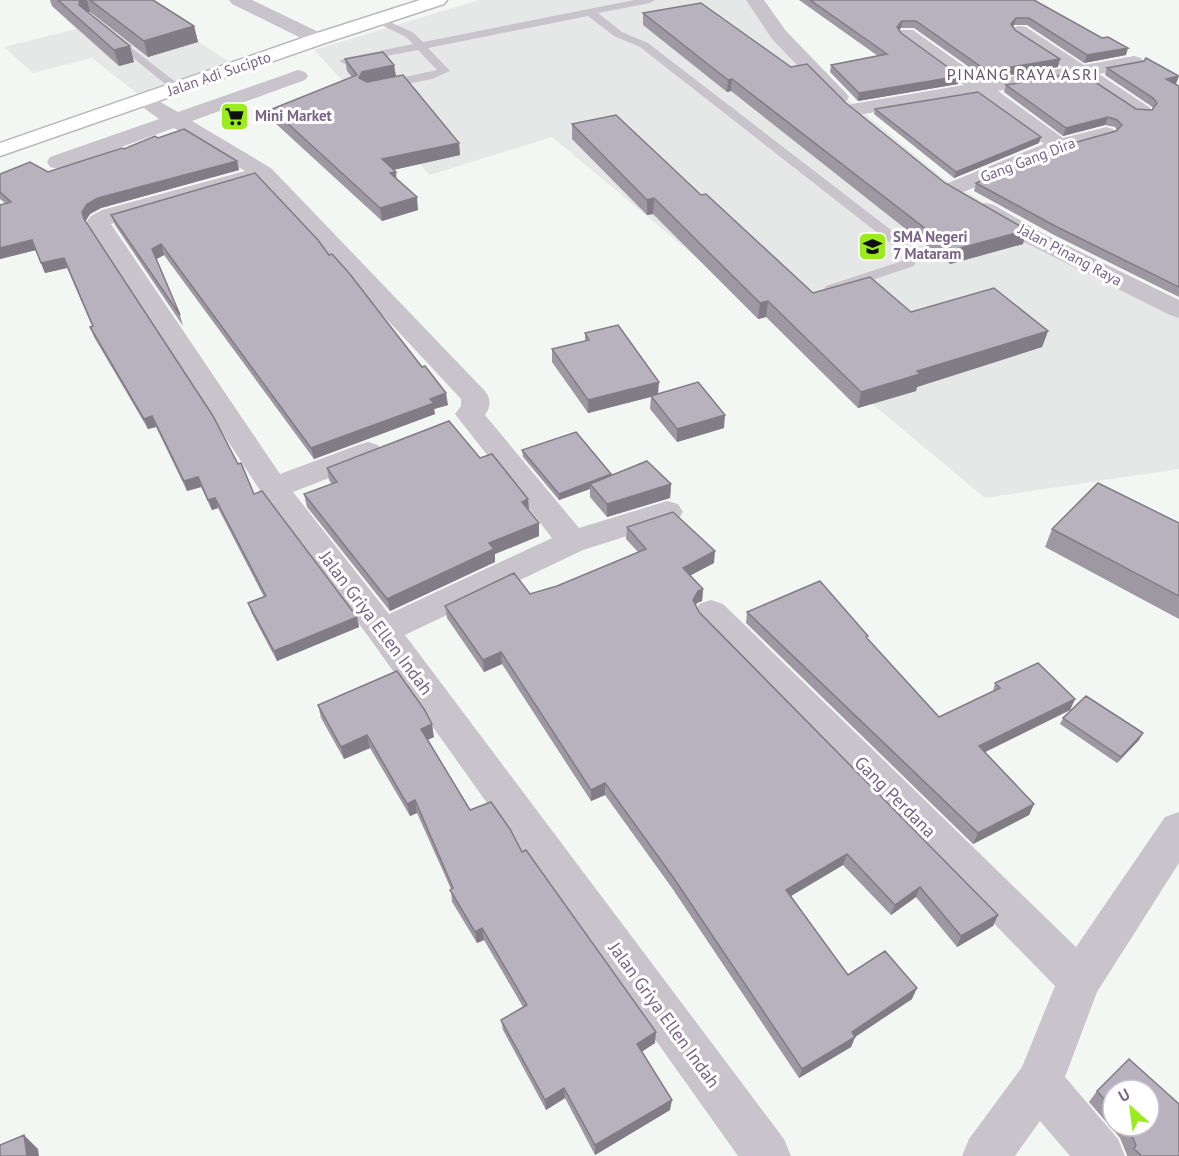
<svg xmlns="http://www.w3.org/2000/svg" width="1179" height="1156" font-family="'PT Sans',sans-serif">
<rect width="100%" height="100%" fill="#f3f7f4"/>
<!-- built -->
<path fill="#e6e8e7" d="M 77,0 L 133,0 L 230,62 L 138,94 L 92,58 L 33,73 L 4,47 L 76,29 L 52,6 Z
M 479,0 L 748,0 L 782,45 L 944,179 L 1176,314 L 1179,317 L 1179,469 L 985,498 L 552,137 L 430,175 L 314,50 Z"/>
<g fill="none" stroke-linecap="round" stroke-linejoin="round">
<defs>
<path id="highway" d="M 420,0 L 447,0 L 444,4 L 325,43 L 0,156 L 0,143 L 311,35 Z"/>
</defs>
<!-- highway casing -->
<use href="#highway" stroke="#bbb6bd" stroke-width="3"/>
<!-- lane -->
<path fill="#c9c4cb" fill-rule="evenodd" d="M 634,0 L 655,0 L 650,3 L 598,13 L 622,32 L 648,43 L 908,243 L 917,255 L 914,266 L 836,292 L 826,292 L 824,289 L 826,286 L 902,261 L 903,255 L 898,249 L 640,47 L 614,36 L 588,16 L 428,48 L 450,71 L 432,79 L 382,89 L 376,85 L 378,83 L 437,70 L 418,50 L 345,64 L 339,61 L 345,58 L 413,44 L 406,37 L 373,21 L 372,19 L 377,16 L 414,33 L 423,42 Z
M 110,31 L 182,87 L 182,91 L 174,91 L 106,36 L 106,32 Z"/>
<!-- street -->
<path fill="#c9c4cb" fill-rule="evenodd" d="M 229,0 L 252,0 L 325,35 L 327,39 L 325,43 L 311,43 L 232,4 Z
M 746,0 L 764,0 L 786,31 L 846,93 L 849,97 L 846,101 L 832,101 L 772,39 Z
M 1020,26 L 1026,27 L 1084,65 L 1134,56 L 1141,58 L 1144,62 L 1141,66 L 1099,74 L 1149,107 L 1152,111 L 1149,115 L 1135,115 L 1078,77 L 998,91 L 1063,138 L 1106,127 L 1113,129 L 1117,133 L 1113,137 L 1067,150 L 951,197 L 943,195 L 940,190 L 943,185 L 1044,144 L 977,95 L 852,116 L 845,114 L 842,110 L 845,106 L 852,104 L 964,85 L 901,38 L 898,34 L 901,30 L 913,30 L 985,81 L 1064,68 L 1014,35 L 1011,31 L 1014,27 Z
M 298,70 L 305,72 L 308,76 L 305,80 L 192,121 L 271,168 L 485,391 C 491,399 491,406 485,415 L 579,528 L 667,501 L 678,504 L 683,512 L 678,520 L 583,550 L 405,635 L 784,1139 L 791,1156 L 738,1156 L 371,640 L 263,495 L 89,228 L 87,221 L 91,216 L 102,210 L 245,171 L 174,128 L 66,167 L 58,169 L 50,167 L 47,162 L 50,157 L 159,119 L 133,100 L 136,96 L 150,96 L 178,112 ZM 258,181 L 461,399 L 461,406 L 455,414 L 552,538 L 389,614 L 293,492 L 378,459 L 383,452 L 378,445 L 368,442 L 358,445 L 280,474 L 111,224 Z
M 986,203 L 994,205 L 1042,233 L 1179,300 L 1179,318 L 1170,315 L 1026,243 L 978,215 L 974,210 L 978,205 Z
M 711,600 L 723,604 L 1076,947 L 1165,817 L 1179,812 L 1179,863 L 1097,992 L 1065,1077 L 1118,1139 L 1125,1156 L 1070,1156 L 1040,1121 L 1015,1156 L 962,1156 L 969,1139 L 1022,1067 L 1055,986 L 699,622 L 694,613 L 699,604 Z"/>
<!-- highway -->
<use href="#highway" fill="#fff" fill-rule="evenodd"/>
</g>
<!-- wall -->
<path fill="#9e98a3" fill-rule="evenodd" d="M 50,0 L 153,0 L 194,26 L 198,42 L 148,57 L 90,12 L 88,12 L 134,62 L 119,66 L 52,6 Z
M 799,0 L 1034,0 L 1126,55 L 1084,63 L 1027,25 L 1014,25 L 1012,27 L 1015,30 L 1058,67 L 986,79 L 914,28 L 901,28 L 899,30 L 901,33 L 958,84 L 858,101 L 830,72 L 831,65 L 878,56 Z
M 643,13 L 791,67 L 846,103 L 945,183 L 1023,244 L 950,264 L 731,91 L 727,92 L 643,25 Z
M 345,59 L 394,65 L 396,77 L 459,143 L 460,155 L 393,170 L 397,179 L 418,210 L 382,221 L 274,122 L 272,109 L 352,77 L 347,71 Z
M 1107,68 L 1176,84 L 1175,84 L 1179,86 L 1179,297 L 1054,235 L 974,191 L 976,183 L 1117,130 L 1115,127 L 1105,125 L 1063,136 L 1004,92 L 1006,85 L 1136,109 L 1152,110 L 1153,108 L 1151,106 L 1105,75 Z
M 875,109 L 1039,143 L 954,178 L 874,114 Z
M 572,124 L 701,195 L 813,293 L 911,312 L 1048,331 L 1042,347 L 917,387 L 916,391 L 858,408 L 766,317 L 758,319 L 653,214 L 647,215 L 572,139 Z
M 158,138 L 237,161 L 239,170 L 101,208 L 90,214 L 85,221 L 254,494 L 357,617 L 359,627 L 277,661 L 252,614 L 248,603 L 264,597 L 218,508 L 212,510 L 201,487 L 187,491 L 156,427 L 148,429 L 94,337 L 90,327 L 92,326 L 67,268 L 45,273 L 36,250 L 0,259 L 0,205 L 5,203 L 0,199 L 0,174 L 48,172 Z
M 111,215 L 329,255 L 422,367 L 448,405 L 434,409 L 435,414 L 314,459 L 164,255 L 156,259 L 180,315 L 183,326 L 115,225 Z
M 585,333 L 658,394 L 724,428 L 677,442 L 650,409 L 651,397 L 588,413 L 552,362 L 552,349 L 585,341 Z
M 522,450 L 610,476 L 671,484 L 670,498 L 607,517 L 590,497 L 590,489 L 559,500 L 523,457 Z
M 480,458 L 528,499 L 529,510 L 539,523 L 539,536 L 495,554 L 495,562 L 390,611 L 307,507 L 304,494 L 332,484 L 329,480 L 327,468 Z
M 1179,523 L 1179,619 L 1045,547 L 1052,529 Z
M 627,527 L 714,563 L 690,575 L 703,589 L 702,601 L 697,603 L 696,605 L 699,612 L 998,915 L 993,926 L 957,947 L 916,897 L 891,915 L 843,865 L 791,896 L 848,975 L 912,999 L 855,1037 L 851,1047 L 799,1078 L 672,888 L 605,795 L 591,801 L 502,664 L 484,672 L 447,618 L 445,606 L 530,594 L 557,586 L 638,552 L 626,539 Z
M 747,612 L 867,639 L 939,717 L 993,691 L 995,683 L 1075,699 L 1070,710 L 985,752 L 1034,804 L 1029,815 L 973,844 L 746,623 Z
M 318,705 L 434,737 L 427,740 L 470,810 L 522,852 L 655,1043 L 642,1051 L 670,1110 L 595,1155 L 565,1098 L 546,1110 L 503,1030 L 501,1020 L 523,1007 L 484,940 L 477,943 L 452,902 L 451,889 L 417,813 L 410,816 L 370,748 L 344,759 L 321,718 Z
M 1063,718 L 1143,733 L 1139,740 L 1117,763 L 1060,724 Z
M 1129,1059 L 1179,1104 L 1179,1156 L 1127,1156 L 1127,1155 L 1120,1138 L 1089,1102 L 1097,1091 ZM 1113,1090 L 1149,1090 L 1149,1126 L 1113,1126 Z"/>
<!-- shaded-wall -->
<path fill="#817c85" d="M 80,0 L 87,0 L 90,12 L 84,13 L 79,5 Z
M 1016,18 L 1014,25 L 1009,31 L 1011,24 Z
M 902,21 L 901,28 L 896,34 L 897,27 Z
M 194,26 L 198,42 L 148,57 L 144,41 Z
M 130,46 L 134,62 L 119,66 L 114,50 Z
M 1128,48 L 1126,55 L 1084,63 L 1087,55 Z
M 1060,59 L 1058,67 L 986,79 L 987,71 Z
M 394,65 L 396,77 L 364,84 L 359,78 L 362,72 Z
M 960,76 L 958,84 L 858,101 L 859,93 Z
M 1179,76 L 1176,84 L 1163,86 L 1166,79 Z
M 732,79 L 731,91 L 727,92 L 728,80 Z
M 1108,117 L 1105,125 L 1063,136 L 1066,128 Z
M 1041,137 L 1039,143 L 954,178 L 956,172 Z
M 459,143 L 460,155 L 384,172 L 382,159 Z
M 237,161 L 239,170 L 101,208 L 90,214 L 85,222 L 82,212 L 87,204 L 98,198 Z
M 396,172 L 397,185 L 390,173 Z
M 417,197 L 418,210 L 382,221 L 380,208 Z
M 654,198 L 653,214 L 647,215 L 647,200 Z
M 1027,230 L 1023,244 L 950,264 L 953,250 Z
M 32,240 L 36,250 L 0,259 L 0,248 Z
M 161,244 L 164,255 L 155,260 L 152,249 Z
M 64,258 L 67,268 L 45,273 L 41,263 Z
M 768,301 L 766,317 L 758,319 L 760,303 Z
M 1048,331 L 1042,347 L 917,387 L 916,391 L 858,408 L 861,392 L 917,371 Z
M 659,382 L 658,395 L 588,413 L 588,400 Z
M 446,393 L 448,405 L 434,409 L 435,414 L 314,459 L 311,448 L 430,399 Z
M 725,415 L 724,428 L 677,442 L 677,429 Z
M 152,416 L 156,427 L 148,429 L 144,419 Z
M 611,474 L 610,481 L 590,484 L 590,489 L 559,500 L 559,494 Z
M 198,477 L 201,487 L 187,491 L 184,481 Z
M 671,484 L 670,498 L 607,517 L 607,504 Z
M 215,498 L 218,508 L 212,510 L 208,500 Z
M 528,499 L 529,512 L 522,502 Z
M 539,523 L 539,536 L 495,554 L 495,562 L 390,611 L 387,599 L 489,543 Z
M 715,551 L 714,563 L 682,580 L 683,568 Z
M 703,589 L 702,601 L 697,603 L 692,612 L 693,600 L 698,591 Z
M 357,617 L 359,627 L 277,661 L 274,651 Z
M 501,652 L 502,664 L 484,672 L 483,660 Z
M 1075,699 L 1070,710 L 975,757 L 979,746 Z
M 432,724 L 434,737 L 423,742 L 421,729 Z
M 1143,733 L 1139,740 L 1117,763 L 1121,757 Z
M 367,735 L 370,748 L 344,759 L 341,747 Z
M 605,783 L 605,795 L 591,801 L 591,790 Z
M 415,800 L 417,813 L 410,816 L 407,804 Z
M 1034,804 L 1029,815 L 973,844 L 978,833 Z
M 847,854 L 843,865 L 784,900 L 786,890 Z
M 920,887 L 916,897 L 891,915 L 895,905 Z
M 998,915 L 993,926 L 957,947 L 961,936 Z
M 482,928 L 484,940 L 477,943 L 475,932 Z
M 917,988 L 912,999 L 855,1037 L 851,1047 L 799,1078 L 802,1069 L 852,1032 Z
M 656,1032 L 655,1043 L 637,1055 L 637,1044 Z
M 564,1088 L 565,1098 L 546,1110 L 545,1100 Z
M 672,1100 L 670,1110 L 595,1155 L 595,1145 Z
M 24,1135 L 38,1149 L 39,1156 L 27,1156 Z"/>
<!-- building -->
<path fill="#b8b1be" stroke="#817c85" stroke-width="1.5" d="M 58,0 L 80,0 L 79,5 L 130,46 L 114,50 Z
M 90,0 L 153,0 L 194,26 L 144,41 Z
M 810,0 L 1034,0 L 1102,38 L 1108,37 L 1128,48 L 1087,55 L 1029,18 L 1016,18 L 1011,24 L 1015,30 L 1060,59 L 987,71 L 916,21 L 902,21 L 897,27 L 901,33 L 960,76 L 859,93 L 831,65 L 887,54 Z
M 701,3 L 791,67 L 807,64 L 846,103 L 945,183 L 1027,230 L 953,250 L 732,79 L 728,80 L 643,13 Z
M 383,52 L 394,65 L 362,72 L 359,78 L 367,82 L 403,75 L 459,143 L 382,159 L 396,172 L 390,173 L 417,197 L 380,208 L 272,109 L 357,75 L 345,59 Z
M 1146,58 L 1179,76 L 1166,79 L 1179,86 L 1179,287 L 1057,227 L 976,183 L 1070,144 L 1116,131 L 1122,125 L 1117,120 L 1108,117 L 1066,128 L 1006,85 L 1080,72 L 1136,109 L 1152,110 L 1157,103 L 1153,98 L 1107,68 L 1144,61 Z
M 978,92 L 1041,137 L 956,172 L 875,109 Z
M 616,115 L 701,195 L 706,194 L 813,293 L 870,277 L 911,312 L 994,288 L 1048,331 L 917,371 L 920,374 L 861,392 L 768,301 L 760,303 L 654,198 L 647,200 L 572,124 Z
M 184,129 L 237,161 L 98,198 L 87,204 L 82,212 L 84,219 L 213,416 L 238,464 L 241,463 L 254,494 L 262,491 L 357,617 L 274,651 L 248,603 L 266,596 L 215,498 L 208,500 L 198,477 L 184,481 L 152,416 L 144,419 L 90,327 L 93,326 L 64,258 L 41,263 L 32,240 L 0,248 L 0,205 L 11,202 L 0,192 L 0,174 L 30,162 L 48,172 L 122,148 L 124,149 L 155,136 L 158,138 Z
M 255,173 L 318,240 L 329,255 L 332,254 L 349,273 L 422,367 L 425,366 L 446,393 L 430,399 L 434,403 L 311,448 L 161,244 L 152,249 L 180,315 L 111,215 Z
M 618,325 L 659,382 L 588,400 L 552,349 L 589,340 L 585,333 Z
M 698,382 L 725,415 L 677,429 L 651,396 Z
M 449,421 L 480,458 L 492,454 L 528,499 L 522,502 L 539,523 L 489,543 L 494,549 L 387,599 L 304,494 L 337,482 L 327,468 Z
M 576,432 L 611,474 L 559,494 L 522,450 Z
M 647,461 L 671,484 L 607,504 L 590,484 Z
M 1098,483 L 1179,523 L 1179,596 L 1052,529 Z
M 673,512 L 715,551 L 683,568 L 703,589 L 698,591 L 693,600 L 699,612 L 998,915 L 961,936 L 920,887 L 895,905 L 847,854 L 786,890 L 848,975 L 885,951 L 917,988 L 852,1032 L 855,1037 L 802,1069 L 673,877 L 605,783 L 591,790 L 501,652 L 483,660 L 445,606 L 514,573 L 530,594 L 557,586 L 646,549 L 627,527 Z
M 820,581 L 868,636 L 866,637 L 939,717 L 1000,688 L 995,683 L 1038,663 L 1075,699 L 979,746 L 1034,804 L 978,833 L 747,612 Z
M 397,671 L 424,709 L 432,724 L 421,729 L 470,810 L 491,802 L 510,829 L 522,852 L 526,850 L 656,1032 L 637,1044 L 672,1100 L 595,1145 L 564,1088 L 545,1100 L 501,1020 L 527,1005 L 482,928 L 475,932 L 450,890 L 453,888 L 415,800 L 407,804 L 367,735 L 341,747 L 318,705 Z
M 1086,696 L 1143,733 L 1121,757 L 1063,718 Z
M 1129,1059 L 1179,1104 L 1179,1156 L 1142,1156 L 1134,1149 L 1136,1145 L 1127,1126 L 1149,1126 L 1149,1090 L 1113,1090 L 1113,1110 L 1097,1091 Z
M 24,1135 L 27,1156 L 0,1156 L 0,1145 Z"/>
<!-- icons -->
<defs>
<symbol id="supermarket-square" viewBox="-11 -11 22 22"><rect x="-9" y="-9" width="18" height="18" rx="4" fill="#9ceb1f" stroke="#fff"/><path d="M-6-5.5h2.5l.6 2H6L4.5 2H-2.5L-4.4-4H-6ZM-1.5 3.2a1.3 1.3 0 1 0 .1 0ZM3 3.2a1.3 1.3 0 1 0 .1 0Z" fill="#111"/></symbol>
<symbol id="school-square" viewBox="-11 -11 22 22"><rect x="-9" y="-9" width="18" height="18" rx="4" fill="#9ceb1f" stroke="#fff"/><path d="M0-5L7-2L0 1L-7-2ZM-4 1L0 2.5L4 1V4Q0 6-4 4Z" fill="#111"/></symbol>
</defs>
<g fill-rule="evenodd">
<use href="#supermarket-square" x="218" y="100" width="33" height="33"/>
<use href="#school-square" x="856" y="230" width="33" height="33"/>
</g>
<g text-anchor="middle" stroke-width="6" stroke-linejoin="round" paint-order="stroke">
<!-- far-street labels -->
<g font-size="15" fill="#796486" stroke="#fff">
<text transform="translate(219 74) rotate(-19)" y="5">Jalan Adi Sucipto</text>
<text transform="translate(1028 160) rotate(-21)" y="5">Gang Gang Dira</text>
<text transform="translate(1070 255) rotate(28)" y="5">Jalan Pinang Raya</text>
</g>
<!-- far-poi labels -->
<g font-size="15" font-weight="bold" fill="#796486" stroke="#fff" text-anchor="start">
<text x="255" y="121">Mini Market</text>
<text x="893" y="242">SMA Negeri<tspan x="893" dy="17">7 Mataram</tspan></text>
</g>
<!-- far-neighbourhood labels -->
<g font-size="16" letter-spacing="1.5" fill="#61536b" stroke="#fff">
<text x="1023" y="80">PINANG RAYA ASRI</text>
</g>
<!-- street labels -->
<g font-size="18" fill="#796486" stroke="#fff">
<text transform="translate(376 623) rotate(53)" y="6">Jalan Griya Ellen Indah</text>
<text transform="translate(895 797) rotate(45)" y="6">Gang Perdana</text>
<text transform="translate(664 1015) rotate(54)" y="6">Jalan Griya Ellen Indah</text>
</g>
</g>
<!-- north arrow -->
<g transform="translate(1131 1108) rotate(332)"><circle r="28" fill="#ffffff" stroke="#c9c1cf" stroke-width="1.5"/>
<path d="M0-4.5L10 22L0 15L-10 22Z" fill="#9ceb1f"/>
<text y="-9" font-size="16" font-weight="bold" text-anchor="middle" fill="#796486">U</text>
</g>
</svg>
